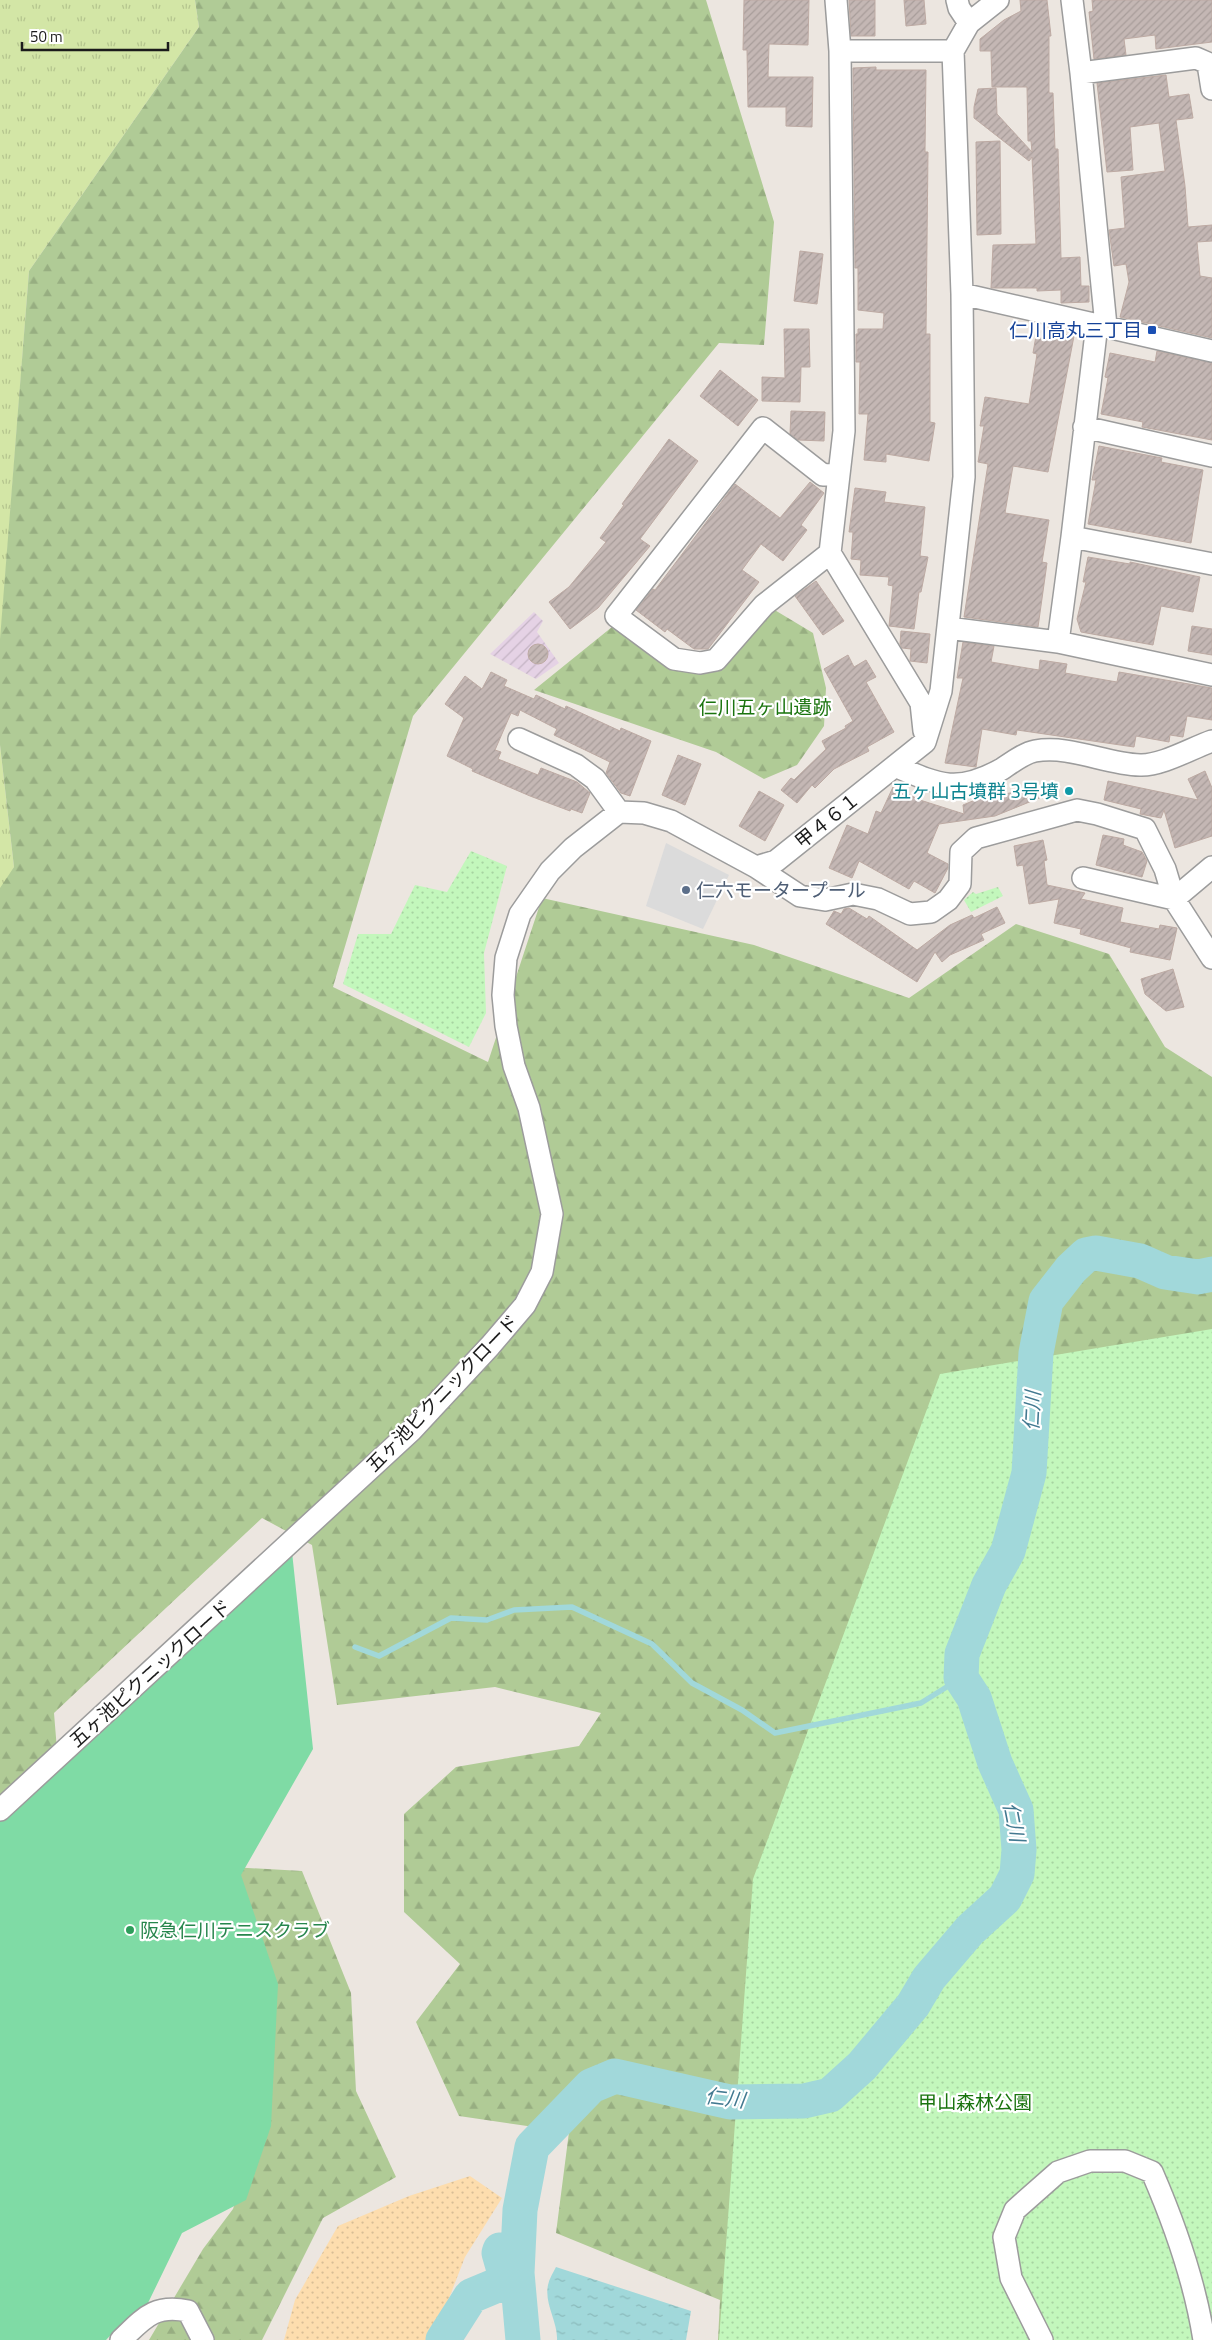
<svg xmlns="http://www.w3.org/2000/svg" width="1212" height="2340" font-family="'Titillium Web','Noto Sans JP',sans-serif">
<defs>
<pattern id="industrial-furrows" width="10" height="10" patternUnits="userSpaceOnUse" patternTransform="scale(1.25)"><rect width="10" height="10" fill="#e5d2e5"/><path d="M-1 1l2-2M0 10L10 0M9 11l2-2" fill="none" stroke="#c4b4c4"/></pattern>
<pattern id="grass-tufts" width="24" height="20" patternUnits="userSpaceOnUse" patternTransform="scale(1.25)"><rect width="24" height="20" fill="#d3e6a6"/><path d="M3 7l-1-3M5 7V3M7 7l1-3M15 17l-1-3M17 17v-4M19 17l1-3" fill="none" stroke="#b5c58e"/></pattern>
<pattern id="forest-firs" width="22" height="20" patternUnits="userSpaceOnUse" patternTransform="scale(1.25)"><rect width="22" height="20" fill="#b0cb96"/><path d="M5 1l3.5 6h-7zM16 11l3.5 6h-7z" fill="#97ae81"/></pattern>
<pattern id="sand-dots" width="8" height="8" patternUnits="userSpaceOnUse" patternTransform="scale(1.25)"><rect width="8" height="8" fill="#fdddae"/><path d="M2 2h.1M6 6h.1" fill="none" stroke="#d8bd95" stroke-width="1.8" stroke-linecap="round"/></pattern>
<pattern id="park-dots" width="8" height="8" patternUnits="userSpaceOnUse" patternTransform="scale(1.25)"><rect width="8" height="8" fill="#c3f7bc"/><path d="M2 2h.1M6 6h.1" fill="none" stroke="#a7d3a1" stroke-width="1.8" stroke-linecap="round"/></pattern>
<pattern id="water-ripples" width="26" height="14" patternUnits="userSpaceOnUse" patternTransform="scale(1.25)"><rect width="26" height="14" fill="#a1d8da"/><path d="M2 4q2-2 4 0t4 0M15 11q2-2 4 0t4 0" fill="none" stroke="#8ab9ba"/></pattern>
<pattern id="building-hatch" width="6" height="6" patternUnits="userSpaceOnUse" patternTransform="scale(1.25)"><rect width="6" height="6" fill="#c4b7b4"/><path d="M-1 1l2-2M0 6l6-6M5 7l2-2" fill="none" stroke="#a89d9a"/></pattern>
</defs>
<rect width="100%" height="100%" fill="#ece6e0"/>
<!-- industrial -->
<path fill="url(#industrial-furrows)" d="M 534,612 L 543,621 L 537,632 L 559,663 L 536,679 L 490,654 Z"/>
<!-- grass -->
<path fill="url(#grass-tufts)" d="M 0,0 L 195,0 L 199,27 L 29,271 L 0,647 Z
M 0,745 L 14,867 L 0,900 Z"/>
<!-- forest -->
<path fill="url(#forest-firs)" d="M 195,0 L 706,0 L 774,222 L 764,345 L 719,343 L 413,716 L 333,987 L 488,1062 L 542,898 L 754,945 L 909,998 L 1016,924 L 1109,954 L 1165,1047 L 1212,1077 L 1212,2340 L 718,2340 L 720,2300 L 556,2233 L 569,2132 L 459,2116 L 416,2022 L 460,1964 L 404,1912 L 404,1814 L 456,1767 L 579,1746 L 601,1713 L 495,1687 L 337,1705 L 312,1545 L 262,1518 L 54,1713 L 81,2044 L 0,2065 L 0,888 L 14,867 L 0,745 L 0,639 L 29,271 L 199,27 Z
M 773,609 L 813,633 L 826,688 L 824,726 L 797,765 L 764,779 L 716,752 L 534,690 L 612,627 L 667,668 L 717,672 Z
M 231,1867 L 302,1871 L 351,1993 L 356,2091 L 396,2177 L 323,2218 L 262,2340 L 149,2340 L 203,2249 L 233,2209 L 261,2122 Z"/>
<!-- sand -->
<path fill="url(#sand-dots)" d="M 470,2176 L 502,2198 L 465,2257 L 441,2319 L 430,2340 L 284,2340 L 295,2300 L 338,2226 L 409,2196 Z"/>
<!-- park -->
<path fill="url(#park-dots)" d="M 471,851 L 507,866 L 484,953 L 486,1013 L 469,1047 L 343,984 L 358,934 L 391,934 L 415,885 L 447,892 Z
M 998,887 L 1003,896 L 971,912 L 964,900 L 973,892 L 976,894 Z
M 1212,1329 L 1212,2340 L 719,2340 L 753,1879 L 940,1374 Z"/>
<!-- pitch -->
<path fill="#7fdba5" d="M 292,1552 L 313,1749 L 241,1875 L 278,1984 L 271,2126 L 246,2200 L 182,2233 L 148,2303 L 122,2323 L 106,2340 L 0,2340 L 0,1821 L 162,1668 Z"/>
<!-- parking -->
<path fill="#dbdbdb" d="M 666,843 L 729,875 L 703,929 L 646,906 Z"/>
<!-- water -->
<path fill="url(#water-ripples)" d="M 556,2267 L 691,2311 L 686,2340 L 557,2340 C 558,2322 544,2304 548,2285 C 549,2279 553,2273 556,2267 Z"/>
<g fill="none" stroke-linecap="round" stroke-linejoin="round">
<!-- stream -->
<path stroke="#a1d8da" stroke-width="5.5" d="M 355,1647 L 379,1656 L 451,1618 L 487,1620 L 514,1610 L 572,1607 L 652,1644 L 692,1683 L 742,1710 L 775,1733 L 921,1703 L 961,1678"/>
<!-- river -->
<path stroke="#a1d8da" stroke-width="35" d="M 443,2340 L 471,2296 L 507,2281 L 499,2253 L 500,2250
M 523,2340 L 517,2273 L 520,2210 L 532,2147 L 591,2086 L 615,2076 L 730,2102 L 804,2101 L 830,2095 L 862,2066 L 913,2005 L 929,1978 L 970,1930 L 1005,1898 L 1017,1874 L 1019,1850 L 1016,1810 L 995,1763 L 974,1698 L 961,1678 L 962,1654 L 989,1585 L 1008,1551 L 1029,1473 L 1036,1353 L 1046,1301 L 1071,1269 L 1086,1255 L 1096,1253 L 1140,1261 L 1165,1272 L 1198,1277 L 1212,1274"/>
</g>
<!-- building -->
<path fill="url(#building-hatch)" stroke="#bdaaa3" d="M 744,0 L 809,0 L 808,45 L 769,44 L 768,77 L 813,77 L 812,127 L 786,126 L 786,107 L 748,107 L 747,50 L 743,50 Z
M 849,0 L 875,0 L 875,36 L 851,36 Z
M 904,0 L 924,0 L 926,24 L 906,26 Z
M 1020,0 L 1047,0 L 1051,36 L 1049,36 L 1049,93 L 1053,93 L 1055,149 L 1058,149 L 1061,258 L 1080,257 L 1081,286 L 1089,286 L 1089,302 L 1061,303 L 1061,290 L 1037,291 L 1037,288 L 991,288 L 993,245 L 1036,244 L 1032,157 L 1029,161 L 974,118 L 974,107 L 978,89 L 996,88 L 997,114 L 1032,152 L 1031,141 L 1028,141 L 1027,87 L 992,87 L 991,51 L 980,51 L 980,39 L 1004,20 L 1021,11 Z
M 1092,0 L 1212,0 L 1212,42 L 1156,49 L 1155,35 L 1124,39 L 1126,55 L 1094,59 L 1089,12 L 1093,11 Z
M 876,67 L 876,70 L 926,70 L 925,152 L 928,152 L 926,334 L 930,334 L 930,422 L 935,423 L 929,461 L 886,454 L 886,462 L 864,460 L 868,414 L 859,414 L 860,362 L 856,362 L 856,334 L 858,334 L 858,329 L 883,329 L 884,313 L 858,310 L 858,268 L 855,268 L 853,68 Z
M 1166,75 L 1169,97 L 1189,94 L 1193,118 L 1176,120 L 1185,186 L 1188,227 L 1212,225 L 1212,241 L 1197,242 L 1200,276 L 1212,278 L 1212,338 L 1120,317 L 1129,282 L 1126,264 L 1114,266 L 1109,230 L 1125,228 L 1121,177 L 1165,171 L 1159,123 L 1130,127 L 1133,170 L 1107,172 L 1097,83 Z
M 1000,141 L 1001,234 L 977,235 L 976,142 Z
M 800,251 L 823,254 L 817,304 L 794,301 Z
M 784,329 L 809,329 L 810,367 L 801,367 L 800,402 L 762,401 L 762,377 L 785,378 Z
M 1037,330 L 1074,336 L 1048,472 L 1013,466 L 1005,513 L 1049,520 L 1042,562 L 1047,563 L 1038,627 L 964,617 L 988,464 L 978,462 L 984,426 L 980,426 L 985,397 L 1029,404 L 1037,354 L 1033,353 Z
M 1157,351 L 1212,363 L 1212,440 L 1142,427 L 1143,422 L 1101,414 L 1108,378 L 1105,377 L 1110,353 L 1155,362 Z
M 720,370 L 758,400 L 738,426 L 700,396 Z
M 791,411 L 825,412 L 824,441 L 798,440 L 790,434 Z
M 669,439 L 698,461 L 640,539 L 650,546 L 598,608 L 570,629 L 549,602 L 569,587 L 606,542 L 600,538 L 624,505 L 622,504 Z
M 1099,446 L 1162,458 L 1161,462 L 1203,470 L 1191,543 L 1088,524 L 1096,480 L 1092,480 Z
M 810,482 L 824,493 L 801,525 L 807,530 L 783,561 L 761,544 L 742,570 L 759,582 L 708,649 L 694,649 L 667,629 L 665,632 L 636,610 L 653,589 L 655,590 L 735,484 L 780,518 Z
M 855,488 L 886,492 L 884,502 L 925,507 L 920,556 L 928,557 L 921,592 L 919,592 L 914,629 L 889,626 L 893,586 L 888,585 L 889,577 L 860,575 L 861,560 L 851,559 L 853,532 L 849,532 Z
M 1088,557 L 1130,564 L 1130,562 L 1200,577 L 1193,612 L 1161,606 L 1153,645 L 1081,632 L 1077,619 L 1086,582 L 1083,582 Z
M 816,581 L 844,621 L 823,635 L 795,596 Z
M 1192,626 L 1212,629 L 1212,655 L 1188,651 Z
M 901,631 L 930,634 L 927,663 L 910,661 L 911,649 L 902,648 L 900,644 Z
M 963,642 L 994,646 L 991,662 L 1039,670 L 1040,660 L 1067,664 L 1065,673 L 1117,682 L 1119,672 L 1212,688 L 1212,720 L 1187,716 L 1183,737 L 1170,735 L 1169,742 L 1136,736 L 1134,747 L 1017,730 L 1016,735 L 982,729 L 976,767 L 945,763 L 963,678 L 957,678 Z
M528 654a10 10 0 1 1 20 0a10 10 0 1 1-20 0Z
M 848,655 L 854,667 L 866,660 L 876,677 L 866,682 L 894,732 L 867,747 L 869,751 L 834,769 L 815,788 L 812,785 L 797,803 L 781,790 L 791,778 L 794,780 L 826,749 L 822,741 L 846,728 L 845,726 L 853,721 L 824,669 Z
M 491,672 L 507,680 L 504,686 L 534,699 L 536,695 L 565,709 L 566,706 L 620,731 L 621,728 L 651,741 L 630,796 L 621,793 L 606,773 L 610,762 L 554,735 L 557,729 L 520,710 L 518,716 L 511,713 L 495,750 L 501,752 L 498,759 L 538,775 L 541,768 L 577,782 L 590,793 L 582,813 L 571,809 L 570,811 L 530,796 L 472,771 L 473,769 L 447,756 L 464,718 L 445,704 L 465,676 L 482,689 Z
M 678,755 L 701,764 L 685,805 L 662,795 Z
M 1205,771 L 1212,788 L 1212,836 L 1175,848 L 1164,810 L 1161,818 L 1140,814 L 1141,809 L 1104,800 L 1108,781 L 1198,800 L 1188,779 Z
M 1052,786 L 1054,792 L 995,816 L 939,824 L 927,853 L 948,864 L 948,868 L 935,893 L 914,881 L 909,889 L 859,861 L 852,878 L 829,868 L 847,825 L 868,834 L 876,811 L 881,813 L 893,787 L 920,800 L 964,814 L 963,805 L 980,798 Z
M 759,791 L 784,805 L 765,841 L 739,826 Z
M 1103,835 L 1124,839 L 1123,845 L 1142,852 L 1147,861 L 1142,877 L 1096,865 Z
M 1043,840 L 1047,860 L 1044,861 L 1047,885 L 1085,893 L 1081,899 L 1123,908 L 1120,922 L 1159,929 L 1160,925 L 1177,928 L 1170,960 L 1130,952 L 1131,948 L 1080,934 L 1081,929 L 1054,923 L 1059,899 L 1029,904 L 1023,865 L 1017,866 L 1014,846 Z
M 997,907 L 1005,923 L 981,934 L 984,940 L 950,955 L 942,962 L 935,952 L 917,982 L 826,924 L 834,911 L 841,914 L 844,909 L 849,908 L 867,919 L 869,916 L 917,950 L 950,925 L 972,915 L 974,918 Z
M 1173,969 L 1184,1007 L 1166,1011 L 1145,994 L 1141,979 Z"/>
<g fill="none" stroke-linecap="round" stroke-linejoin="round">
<defs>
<path id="minor" d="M 836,0 L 840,51
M 957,0 L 959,8 L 969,23
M 1072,0 L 1081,73 L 1196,58 L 1212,65
M 1208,64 L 1212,89
M 1081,73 L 1106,326
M 962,294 L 1212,351
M 1097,324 L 1072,537 L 1212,564
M 1084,427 L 1212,456
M 830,553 L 764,605 L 716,660 L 700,663 L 674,659 L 616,616 L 763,428 L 823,475 L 839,474
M 948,628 L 1058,642 L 1212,675
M 1058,642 L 1072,537
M 924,731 L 921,703 L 830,553 L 844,431 L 840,51 L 953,51
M 519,739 L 576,765 L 595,779 L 619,812
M 895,766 C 939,785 957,794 1002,769 C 1011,763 1024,753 1035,751 C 1071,745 1105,764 1140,765 C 1161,766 1192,748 1212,741
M 756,867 L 776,861 L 925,742 L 941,691 L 964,477 L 962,294 L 953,51 L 969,23 L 998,0
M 1083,878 L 1174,899 L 1212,867
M 0,1810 L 411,1431 L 490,1346 L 525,1305 L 542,1272 L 552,1214 L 529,1108 L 514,1066 L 506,1026 L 503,995 L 506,958 L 520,914 L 550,871 L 573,848 L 619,812 L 644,813 L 671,821 L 756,867 L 800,896 L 825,900 L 853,894 L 878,899 L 910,914 L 931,912 L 948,900 L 960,884 L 961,852 L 976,838 L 1077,810 L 1097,814 L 1145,829 L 1165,869 L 1174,899 L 1212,958
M 121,2340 C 144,2318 154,2304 188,2311 L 203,2340
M 1042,2340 L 1011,2278 L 1004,2237 L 1015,2210 L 1058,2172 L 1090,2161 L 1125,2161 L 1152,2172 C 1175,2225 1195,2282 1204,2340"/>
</defs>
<!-- minor casing -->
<use href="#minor" stroke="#9c9c9c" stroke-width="24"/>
<!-- minor -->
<use href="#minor" stroke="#fff" stroke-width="21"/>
</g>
<!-- markers -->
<rect fill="#1a4fb4" stroke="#fff" stroke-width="2" x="1147" y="325" width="10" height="10" rx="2.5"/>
<circle fill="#0f9aa8" stroke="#fff" stroke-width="2" cx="1069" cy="791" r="5"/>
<circle fill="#5c6f8a" stroke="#fff" stroke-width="2" cx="686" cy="890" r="5"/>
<circle fill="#2e9e5b" stroke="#fff" stroke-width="2" cx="130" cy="1930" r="5"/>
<g text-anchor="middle" stroke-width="4.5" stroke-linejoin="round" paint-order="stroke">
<!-- transit labels -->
<g font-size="19" fill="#164399" stroke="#fff" text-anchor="end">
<text x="1142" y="337">仁川高丸三丁目</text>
</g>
<!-- park labels -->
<g font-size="19" fill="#1a740e" stroke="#fff">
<text x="765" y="714">仁川五ヶ山遺跡</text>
<text x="975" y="2109">甲山森林公園</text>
</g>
<!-- culture labels -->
<g font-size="19" fill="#0d838f" stroke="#fff" text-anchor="end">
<text x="1059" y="798">五ヶ山古墳群 3号墳</text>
</g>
<!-- street labels -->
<g font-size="19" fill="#1b1b1b" stroke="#fff">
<text transform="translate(827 820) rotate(-39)" y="7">甲４６１</text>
<text transform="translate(442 1393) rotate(-46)" y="7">五ヶ池ピクニックロード</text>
<text transform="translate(150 1673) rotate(-42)" y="7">五ヶ池ピクニックロード</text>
</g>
<!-- service labels -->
<g font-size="19" fill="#4e5e75" stroke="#fff" text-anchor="start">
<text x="696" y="897">仁六モータープール</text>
</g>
<!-- leisure labels -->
<g font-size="19" fill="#27864d" stroke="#fff" text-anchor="start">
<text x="140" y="1937">阪急仁川テニスクラブ</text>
</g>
<!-- water labels -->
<g font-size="20" font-style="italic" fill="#427990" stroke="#fff">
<text transform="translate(1032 1411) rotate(-87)" y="7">仁川</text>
<text transform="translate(1014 1822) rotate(79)" y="7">仁川</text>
<text transform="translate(725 2098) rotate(7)" y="7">仁川</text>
</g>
</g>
<!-- scale -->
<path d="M22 42v8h146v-8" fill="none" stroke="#1b1b1b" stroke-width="2.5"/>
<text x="30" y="42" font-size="15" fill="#1b1b1b" stroke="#ffffff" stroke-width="4" paint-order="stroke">50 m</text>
</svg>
